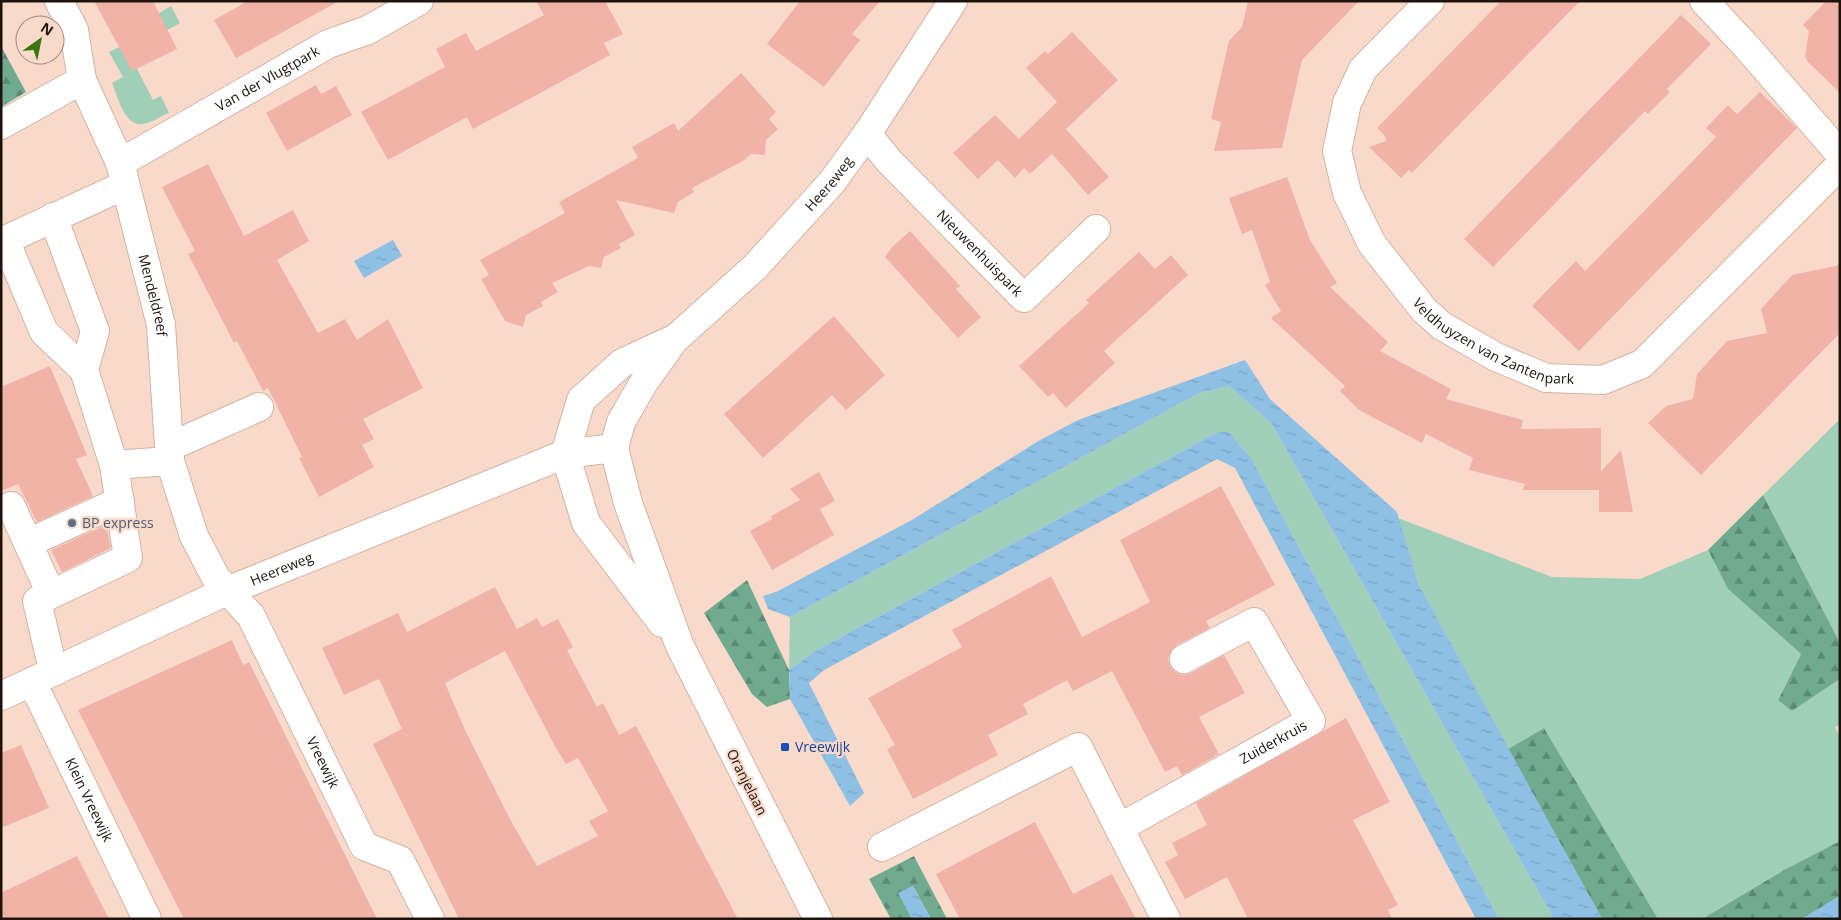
<svg xmlns="http://www.w3.org/2000/svg" width="1841" height="920" font-family="'Open Sans',sans-serif">
<defs>
<pattern id="forest-firs" width="22" height="20" patternUnits="userSpaceOnUse" patternTransform="scale(1.25)"><rect width="22" height="20" fill="#70ab90"/><path d="M5 1l3.5 6h-7zM16 11l3.5 6h-7z" fill="#5b8a74"/></pattern>
<pattern id="water-ripples" width="26" height="14" patternUnits="userSpaceOnUse" patternTransform="scale(1.25)"><rect width="26" height="14" fill="#8dc0e4"/><path d="M2 4q2-2 4 0t4 0M15 11q2-2 4 0t4 0" fill="none" stroke="#79a4c2"/></pattern>
</defs>
<rect width="100%" height="100%" fill="#f9daca"/>
<!-- grass -->
<path fill="#9fcfb8" d="M 171,6 L 180,23 L 160,34 L 131,57 L 153,100 L 161,96 L 169,113 C 161,116 152,123 143,124 C 125,128 117,95 112,83 L 123,77 L 109,52 L 121,46 L 117,39 Z
M 1229,386 L 1271,423 L 1554,919 L 1499,919 L 1251,458 L 1229,432 L 1217,432 L 812,653 L 789,670 L 790,617 L 1199,393 Z
M 1840,419 L 1840,643 L 1763,495 Z
M 1398,518 L 1552,577 L 1640,579 L 1708,550 L 1728,589 L 1801,654 L 1778,699 L 1792,711 L 1840,679 L 1840,725 L 1835,727 L 1840,738 L 1840,841 L 1784,870 L 1702,919 L 1658,919 L 1544,728 L 1508,749 L 1419,585 Z"/>
<!-- forest -->
<path fill="url(#forest-firs)" d="M 1,46 L 26,92 L 1,107 Z
M 1763,495 L 1840,643 L 1840,679 L 1792,711 L 1778,700 L 1801,654 L 1728,589 L 1708,550 Z
M 747,580 L 789,670 L 790,699 L 767,707 L 752,694 L 704,613 Z
M 1544,728 L 1658,919 L 1602,919 L 1508,749 Z
M 1840,841 L 1840,896 L 1802,919 L 1702,919 L 1784,870 Z
M 914,856 L 947,919 L 931,919 L 913,886 L 899,893 L 912,919 L 891,919 L 869,879 Z"/>
<!-- water -->
<path fill="url(#water-ripples)" d="M 393,240 L 402,256 L 364,278 L 354,261 Z
M 1245,360 L 1270,399 L 1397,512 L 1419,585 L 1602,919 L 1554,919 L 1271,423 L 1229,386 L 1199,393 L 790,617 L 768,609 L 763,596 L 776,592 L 912,520 L 1040,440 L 1078,420 Z
M 1217,432 L 1229,432 L 1251,458 L 1499,919 L 1476,919 L 1235,468 L 1217,459 L 824,670 L 809,683 L 864,793 L 850,806 L 790,699 L 789,670 L 812,653 Z
M 913,886 L 931,919 L 912,919 L 898,893 Z
M 1840,896 L 1840,919 L 1802,919 Z"/>
<!-- building -->
<path fill="#f1b3a8" fill-rule="evenodd" d="M 94,1 L 153,1 L 177,49 L 132,71 Z
M 248,1 L 339,1 L 236,58 L 214,20 Z
M 536,1 L 605,1 L 623,34 L 604,43 L 610,55 L 542,92 L 473,129 L 467,117 L 388,160 L 361,112 L 445,67 L 436,49 L 466,33 L 476,51 L 544,15 Z
M 800,1 L 880,1 L 852,34 L 860,40 L 824,87 L 767,44 Z
M 1248,1 L 1359,1 L 1302,60 L 1282,148 L 1214,151 L 1221,122 L 1211,119 L 1218,88 L 1229,41 L 1242,27 Z
M 1501,1 L 1580,1 L 1412,173 L 1409,170 L 1401,178 L 1369,147 L 1386,141 L 1385,136 L 1377,128 Z
M 1826,1 L 1840,1 L 1840,93 L 1807,61 L 1805,56 L 1809,31 L 1803,25 Z
M 1681,15 L 1711,44 L 1667,89 L 1670,92 L 1648,114 L 1645,111 L 1493,267 L 1464,239 Z
M 1072,32 L 1118,80 L 1066,129 L 1109,177 L 1088,195 L 1052,154 L 1030,174 L 1024,168 L 1015,178 L 998,160 L 978,179 L 953,153 L 995,115 L 1019,139 L 1057,102 L 1026,68 L 1045,51 L 1048,54 Z
M 741,73 L 776,112 L 769,119 L 778,129 L 766,140 L 765,155 L 751,154 L 743,161 L 692,188 L 694,192 L 678,202 L 674,213 L 616,200 L 635,235 L 619,244 L 621,248 L 604,257 L 601,268 L 589,266 L 552,283 L 558,292 L 541,302 L 543,306 L 526,315 L 523,327 L 505,321 L 481,279 L 489,275 L 480,260 L 565,213 L 559,202 L 638,158 L 632,147 L 674,123 L 678,131 Z
M 316,85 L 321,94 L 336,86 L 352,115 L 287,151 L 266,113 Z
M 1760,92 L 1797,128 L 1579,351 L 1532,306 L 1576,261 L 1585,271 L 1651,204 L 1716,137 L 1706,128 L 1728,105 L 1737,114 Z
M 208,164 L 244,236 L 293,210 L 309,241 L 277,260 L 318,333 L 345,319 L 357,340 L 388,319 L 423,388 L 363,419 L 374,439 L 362,445 L 374,467 L 319,497 L 299,458 L 302,457 L 268,388 L 263,391 L 237,341 L 234,343 L 188,254 L 195,251 L 162,187 Z
M 1287,177 L 1310,240 L 1337,283 L 1330,287 L 1388,342 L 1380,351 L 1451,389 L 1446,399 L 1523,420 L 1521,429 L 1601,428 L 1601,471 L 1621,450 L 1633,512 L 1599,512 L 1599,490 L 1523,490 L 1525,484 L 1469,470 L 1473,458 L 1426,434 L 1422,443 L 1359,410 L 1340,391 L 1345,386 L 1271,318 L 1281,311 L 1265,285 L 1270,282 L 1252,230 L 1242,234 L 1229,198 Z
M 910,231 L 960,286 L 956,289 L 981,317 L 958,338 L 885,257 L 892,247 Z
M 1139,252 L 1155,269 L 1171,255 L 1188,275 L 1104,351 L 1115,363 L 1066,408 L 1053,393 L 1048,397 L 1019,366 L 1089,303 L 1086,300 Z
M 1840,265 L 1840,333 L 1701,475 L 1648,423 L 1666,406 L 1693,399 L 1697,374 L 1727,341 L 1767,333 L 1761,309 L 1792,275 Z
M 834,316 L 885,375 L 846,410 L 832,395 L 763,458 L 724,414 Z
M 50,366 L 87,455 L 76,459 L 93,496 L 37,522 L 18,484 L 1,491 L 1,387 Z
M 819,472 L 835,501 L 820,509 L 834,535 L 772,570 L 750,531 L 772,519 L 771,516 L 800,500 L 790,489 Z
M 1221,486 L 1275,585 L 1206,621 L 1210,628 L 1177,645 L 1171,651 L 1168,658 L 1170,666 L 1175,672 L 1183,675 L 1191,673 L 1224,655 L 1245,693 L 1199,717 L 1219,754 L 1182,775 L 1177,766 L 1165,772 L 1112,671 L 1073,691 L 1067,680 L 1023,704 L 1028,714 L 988,735 L 998,755 L 913,799 L 887,749 L 895,745 L 868,698 L 962,647 L 952,630 L 1051,576 L 1082,637 L 1150,602 L 1120,540 Z
M 106,525 L 111,548 L 62,572 L 51,550 Z
M 495,587 L 517,629 L 537,618 L 542,627 L 558,619 L 573,647 L 567,650 L 597,707 L 603,703 L 619,735 L 636,726 L 738,919 L 459,919 L 373,744 L 402,729 L 379,679 L 344,695 L 322,648 L 398,613 L 407,632 ZM 505,651 L 556,748 L 566,764 L 578,758 L 608,811 L 589,821 L 598,836 L 537,866 L 511,821 L 465,730 L 445,683 Z
M 232,640 L 243,665 L 249,662 L 377,919 L 184,919 L 78,710 Z
M 1346,718 L 1390,802 L 1353,820 L 1398,905 L 1388,910 L 1392,919 L 1248,919 L 1227,877 L 1185,899 L 1165,862 L 1178,855 L 1172,843 L 1207,825 L 1196,803 Z
M 21,745 L 49,808 L 1,828 L 1,753 Z
M 1035,822 L 1073,894 L 1112,874 L 1136,919 L 960,919 L 936,874 Z
M 77,856 L 109,919 L 1,919 L 1,893 Z"/>
<g fill="none" stroke-linecap="round" stroke-linejoin="round">
<defs>
<g id="minor">
<path id="s1" d="M 59,1 L 74,30 L 82,80 L 120,163 L 161,325 L 170,461 L 194,536 L 216,578 L 251,616 L 364,846 L 400,860 L 430,919"/>
<path id="s2" d="M 1430,1 L 1363,69 L 1347,103 L 1337,151 L 1347,193 L 1372,244 L 1424,310 L 1442,326 L 1496,357 L 1546,378 L 1603,380 L 1642,364 L 1840,165"/>
<path d="M 1704,1 L 1746,46 L 1840,154"/>
<path d="M 1,125 L 82,80"/>
<path id="s3" d="M 867,134 L 889,161 L 1024,298 L 1096,229"/>
<path id="s4" d="M 120,163 L 328,44 L 368,30 L 419,1"/>
<path d="M 53,217 L 95,331 L 84,370"/>
<path d="M 5,240 L 44,332 L 84,370 L 114,465 L 170,461"/>
<path d="M 1,242 L 125,185"/>
<path d="M 169,447 L 259,407"/>
<path d="M 11,506 L 51,594"/>
<path d="M 28,543 L 120,501"/>
<path d="M 56,671 L 50,657 L 37,601 L 128,558 L 114,465"/>
<path id="s5" d="M 32,682 L 147,919"/>
<path id="s6" d="M 1,696 L 227,591 L 565,454 L 614,448"/>
<path d="M 882,847 L 1078,747 L 1119,828"/>
<path id="s7" d="M 1166,919 L 1119,828 L 1311,721 L 1254,622 L 1184,659"/>
</g>
<g id="major">
<path d="M 662,623 L 586,523 L 565,454 L 581,400 L 622,363 L 672,340"/>
<path id="s8" d="M 818,919 L 679,644 L 628,503 L 614,448 L 621,422 L 644,382 L 674,340 L 755,267 L 832,182 L 867,134 L 953,1"/>
</g>
</defs>
<!-- minor casing -->
<use href="#minor" stroke="#d1b3a4" stroke-width="30"/>
<!-- major casing -->
<use href="#major" stroke="#d1b3a4" stroke-width="30"/>
<!-- minor -->
<use href="#minor" stroke="#fff" stroke-width="28"/>
<!-- major -->
<use href="#major" stroke="#fff" stroke-width="28"/>
</g>
<!-- markers -->
<circle fill="#5c6f8a" stroke="#f9daca" stroke-width="2" cx="72" cy="523" r="5"/>
<rect fill="#1a4fb4" stroke="#f9daca" stroke-width="2" x="780" y="742" width="10" height="10" rx="2.5"/>
<g text-anchor="middle" stroke-width="4.5" stroke-linejoin="round" paint-order="stroke">
<!-- street labels -->
<g font-size="14" fill="#1e140e" stroke="#f9daca">
<text dy="5" stroke="none"><textPath href="#s4" startOffset="170">Van der Vlugtpark</textPath></text>
<text dy="5" stroke="none"><textPath href="#s8" startOffset="860">Heereweg</textPath></text>
<text dy="5" stroke="none"><textPath href="#s3" startOffset="164">Nieuwenhuispark</textPath></text>
<text dy="5" stroke="none"><textPath href="#s1" startOffset="311">Mendeldreef</textPath></text>
<text dy="5" stroke="none"><textPath href="#s2" startOffset="444">Veldhuyzen van Zantenpark</textPath></text>
<text dy="5" stroke="none"><textPath href="#s6" startOffset="308">Heereweg</textPath></text>
<text dy="5" stroke="none"><textPath href="#s7" startOffset="279">Zuiderkruis</textPath></text>
<text dy="5" stroke="none"><textPath href="#s1" startOffset="819">Vreewijk</textPath></text>
<text transform="translate(747 782) rotate(63)" y="5">Oranjelaan</text>
<text dy="5" stroke="none"><textPath href="#s5" startOffset="131">Klein Vreewijk</textPath></text>
</g>
<!-- service labels -->
<g font-size="14" fill="#4e5e75" stroke="#f9daca" text-anchor="start">
<text x="82" y="528">BP express</text>
</g>
<!-- transit labels -->
<g font-size="14" fill="#164399" stroke="#f9daca" text-anchor="start">
<text x="795" y="752">Vreewijk</text>
</g>
</g>
<!-- border -->
<rect width="1841" height="920" fill="none" stroke="#1e140e" stroke-width="5"/>
<!-- north arrow -->
<g transform="translate(40 40) rotate(33)"><circle r="24" fill="#f9daca" stroke="#a18b7f"/>
<path d="M0-4L9 19L0 12L-9 19Z" fill="#397610"/>
<text y="-8" font-size="14" font-weight="bold" text-anchor="middle" fill="#1e140e">N</text>
</g>
</svg>
